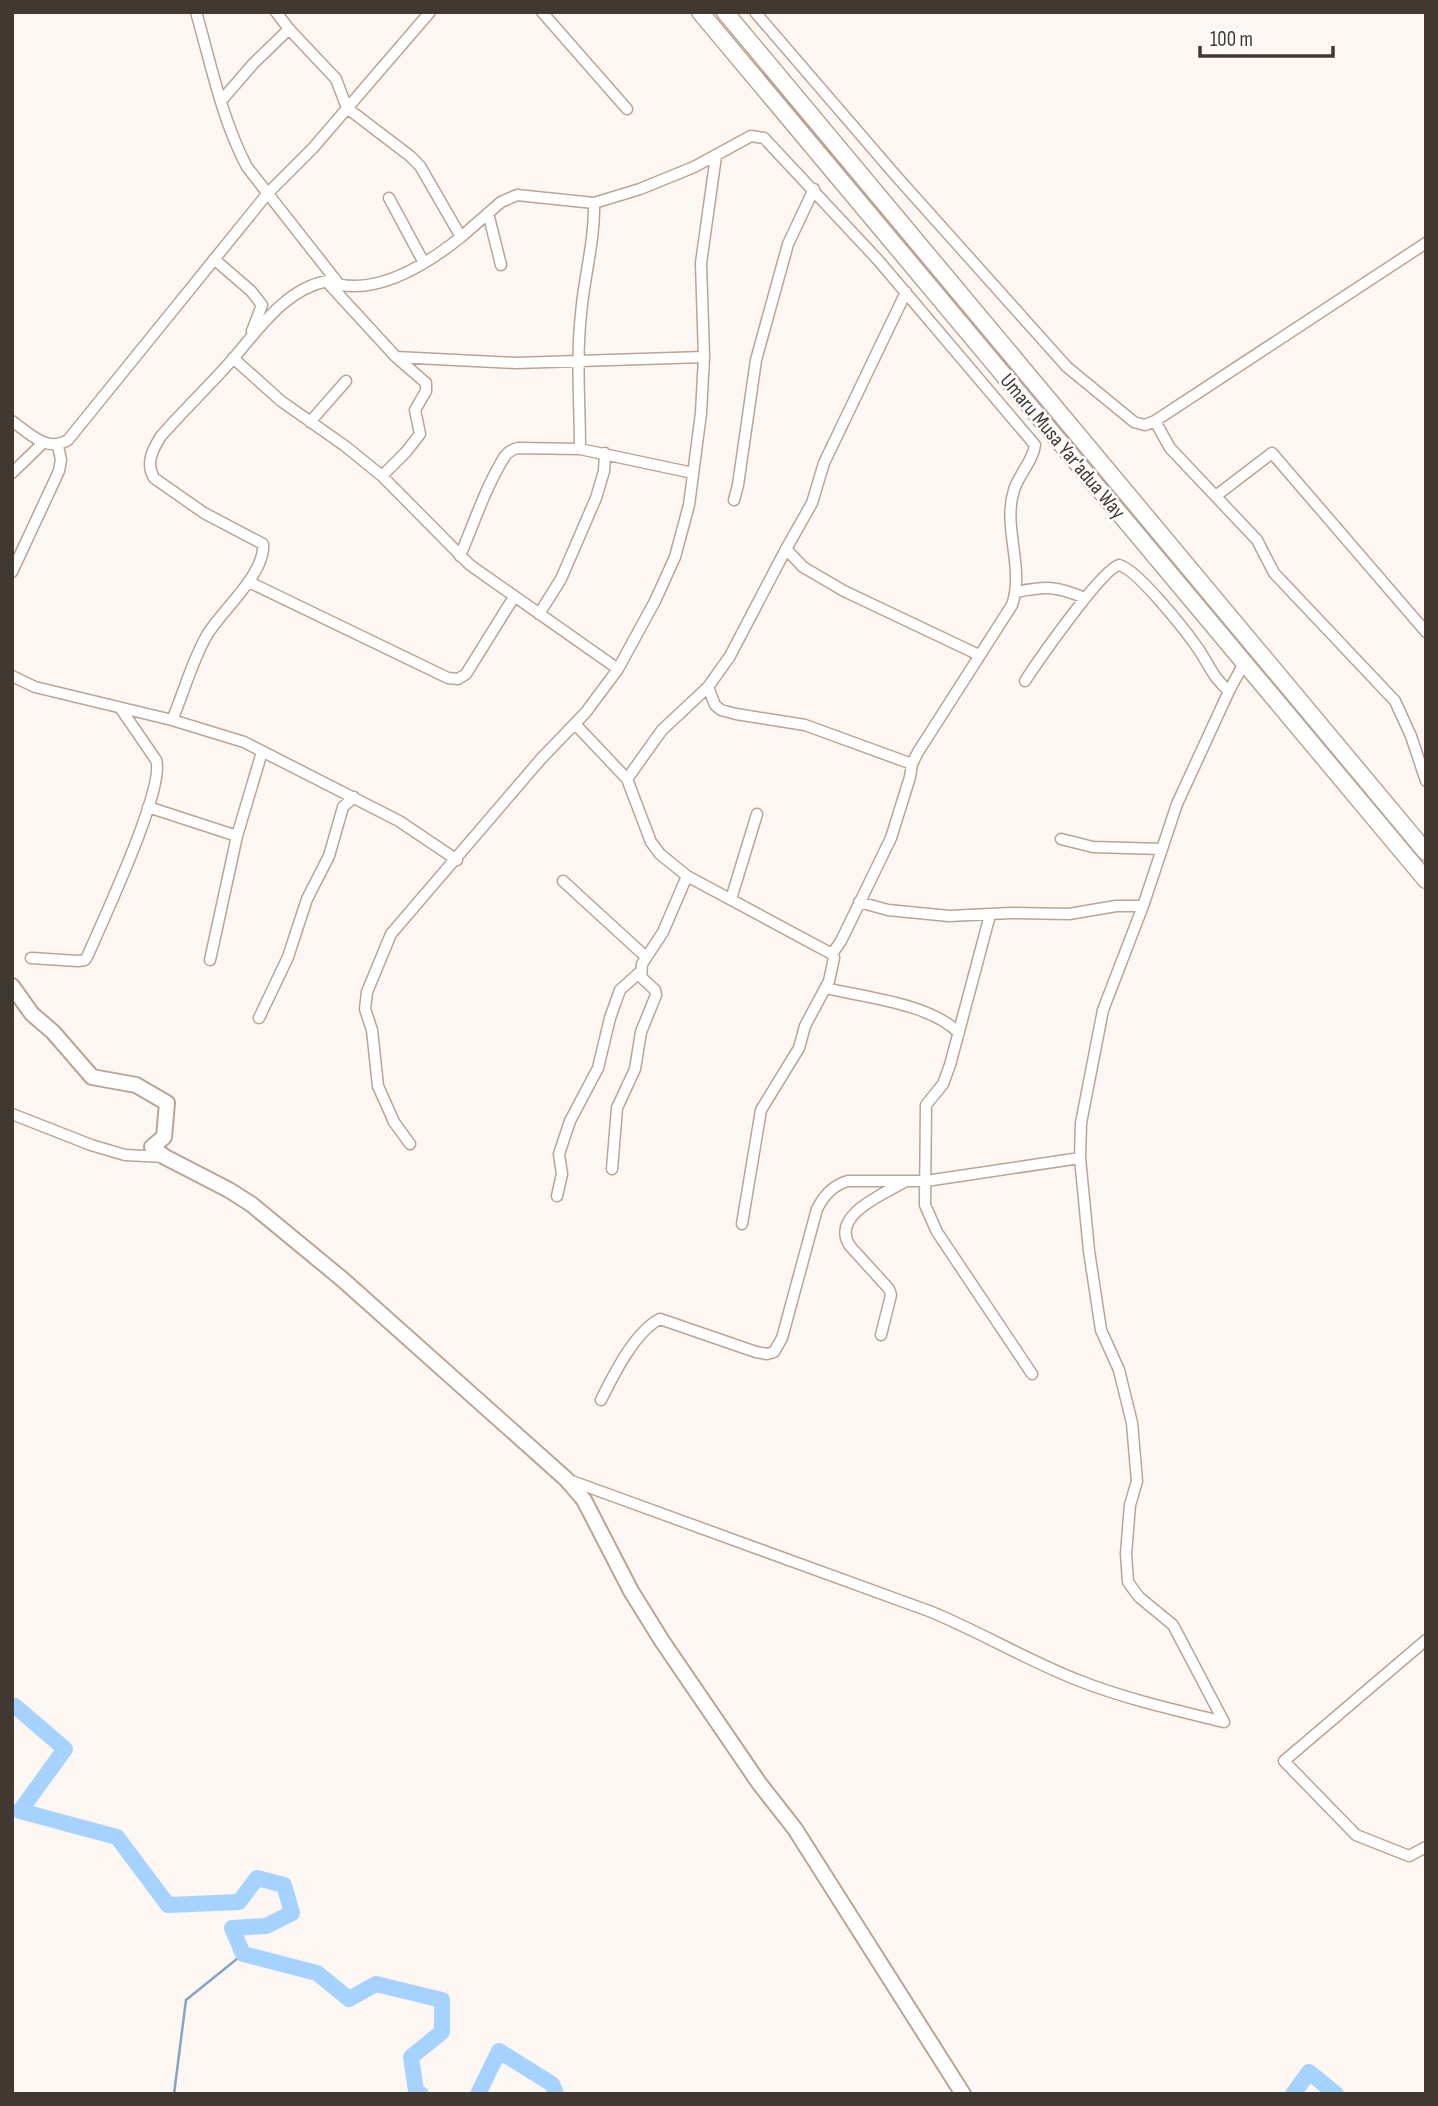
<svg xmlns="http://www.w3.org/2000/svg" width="1438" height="2106" font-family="'Sofia Sans Condensed',sans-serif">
<rect width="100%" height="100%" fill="#fcf7f3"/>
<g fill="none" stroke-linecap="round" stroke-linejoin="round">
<!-- stream -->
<path stroke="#87a4c1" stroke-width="2.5" d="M 174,2094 L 186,2000 L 243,1954"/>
<!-- river -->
<path stroke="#a5d2ff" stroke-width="16" d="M 12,1708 L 15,1706 L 65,1749 L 20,1811 L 117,1837 L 168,1905 L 239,1902 L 257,1878 L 284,1885 L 292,1913 L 266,1926 L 232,1928 L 243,1954 L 317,1973 L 349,1999 L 376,1984 L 442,2000 L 442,2032 L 411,2057 L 416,2091 L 421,2094
M 478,2094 L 499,2051 L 552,2084 L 556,2094
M 1293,2094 L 1309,2072 L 1336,2094"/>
<defs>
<path id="street" d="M 196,12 C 211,64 222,120 247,167 L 338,283
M 542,12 L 627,109
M 755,12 L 897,177 L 1067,367 L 1134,422 L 1145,425 L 1155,421 L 1426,243
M 221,101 L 253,64 L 289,29
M 389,198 L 424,263
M 488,213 L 501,265
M 461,237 L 501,202 L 517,195 L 594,203 L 640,189 L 694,167 L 751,136 L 764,138 L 878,260 L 1035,445 C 1033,461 1019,474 1014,490 C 1002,527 1025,568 1012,605 L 918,752 L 912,764 L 910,777 L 891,838 L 841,941 L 832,954
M 214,259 L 251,291 L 262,305 L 252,331
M 329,284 L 396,357 L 426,383 L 426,391 L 415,410 L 420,434 L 406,452 L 382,476
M 396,357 L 516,363 L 704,357
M 233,358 L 281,401 L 345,446 L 382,476 L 470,565 L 618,669
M 12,421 C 29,433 47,453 68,440 L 268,193 L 313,148 L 430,12
M 1155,421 L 1170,448 L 1257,540 L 1274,573 L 1395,701 L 1411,736 L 1426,781
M 310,422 L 346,381
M 580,449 C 580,404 576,359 581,314 C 584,277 595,240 594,203
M 12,473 L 43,443
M 1217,495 L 1272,453 L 1426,632
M 734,500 L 738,485 L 756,360 L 788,244 L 814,189
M 786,549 L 803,567 L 844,591 L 979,655
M 460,556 C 474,523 486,486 505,456 C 509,451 513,449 518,448 L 580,449 L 693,473
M 12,572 L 59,471 L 61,460 L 58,446
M 249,582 L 448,678 L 458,679 L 466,674 L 514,597
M 1016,592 C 1047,586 1056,586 1085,598
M 539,614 L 561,579 L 596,498 L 604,471 L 605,453
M 12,676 L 35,687 L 172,720 L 244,742 L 399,821 L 457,860
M 1025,681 C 1038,661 1102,569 1119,565 C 1137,569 1185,630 1197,647 C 1209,664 1212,677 1229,691
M 708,687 L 715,705 L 721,710 L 736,714 L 805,725 L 912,764
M 172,720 C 184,692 192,661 207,635 C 222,610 266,573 263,544 L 204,513 L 154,478 C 145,463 153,449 161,436 C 184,410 209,386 232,360 C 258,330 285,289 327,281 C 373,299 426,265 461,237 L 420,166 L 410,156 L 347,108 L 336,79 L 289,29 L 276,12
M 576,725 L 627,779 L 651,842 L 660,854 L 687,876 L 663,932 L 642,964 L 641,977 L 655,990 L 656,995 L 641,1032 L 635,1069 L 617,1108 L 612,1169
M 627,779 L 662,730 L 708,687 L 730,656 L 786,549 L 812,503 L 824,463 L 906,292
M 148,807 L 237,836
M 1061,839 L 1093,847 L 1162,849
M 687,876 L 832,954 L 834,958 L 829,981 L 805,1026 L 799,1048 L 761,1110 L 742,1224
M 563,881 L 646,957
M 731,899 L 757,814
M 859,902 L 888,910 L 949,916 L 1011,913 L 1069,914 L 1116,906 L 1143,906
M 990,915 L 950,1065 L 943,1084 L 926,1105 L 925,1205 L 937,1232 L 1032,1374
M 31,958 L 78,961 L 85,960 L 88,955 C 102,922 166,787 156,760 L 121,709
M 210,960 L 237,836 L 262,752
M 826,988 C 867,998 929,1003 959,1033
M 259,1018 L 288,957 L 307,899 L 329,856 L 343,807 L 354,797
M 12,1114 L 91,1145 L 125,1155 L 165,1157
M 410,1144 L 394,1122 L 378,1086 L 372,1030 L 365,1009 L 367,992 L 391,934 L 540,760 L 586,712 L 618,669 L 655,601 L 675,557 L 689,505 L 701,413 L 704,357 L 701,263 L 716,156
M 557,1196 L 562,1174 L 559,1154 L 570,1121 L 598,1068 L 610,1018 L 620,990 L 640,972
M 881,1335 L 891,1295 L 889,1289 L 850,1246 C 829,1215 886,1193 906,1181
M 601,1400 C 613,1376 635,1331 660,1319 L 756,1352 L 767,1354 L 774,1352 L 782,1338 L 817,1209 C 824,1195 833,1185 848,1181 L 926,1181 L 1080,1158
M 569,1480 L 929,1611 C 981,1632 1028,1661 1080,1681 C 1126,1699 1175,1710 1224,1722
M 1426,1640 L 1284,1761 L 1356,1835 L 1409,1856 L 1426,1847
M 1224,1722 L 1173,1625 L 1139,1597 L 1128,1582 L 1126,1554 L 1130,1505 L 1137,1481 L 1132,1423 L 1119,1370 L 1101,1330 L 1089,1251 L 1080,1158 L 1081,1123 L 1103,1010 L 1143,906 L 1177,804 L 1229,691 L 1244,663"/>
<path id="secondary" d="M 12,986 L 32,1014 L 53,1032 L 92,1077 L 136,1085 L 167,1103 L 164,1137 L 152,1147 L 165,1157 L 229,1190 L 251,1204 L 342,1279 L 566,1479 L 584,1500 L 631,1591 L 662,1641 L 759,1783 L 795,1829 L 963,2094"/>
<path id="primary" d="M 700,12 L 1426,880
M 725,12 L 1426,852"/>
</defs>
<!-- street casing -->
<use href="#street" stroke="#bca494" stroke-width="13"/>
<!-- secondary casing -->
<use href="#secondary" stroke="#bca494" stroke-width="18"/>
<!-- primary casing -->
<use href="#primary" stroke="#bca494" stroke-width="19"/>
<!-- street -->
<use href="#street" stroke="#fff" stroke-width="10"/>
<!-- secondary -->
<use href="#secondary" stroke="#fff" stroke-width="14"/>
<!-- primary -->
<use href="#primary" stroke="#fff" stroke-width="16"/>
</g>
<g text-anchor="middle" stroke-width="5" stroke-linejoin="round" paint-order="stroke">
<!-- street labels -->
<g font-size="21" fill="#413831" stroke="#fff">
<text transform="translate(1063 446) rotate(50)" y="7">Umaru Musa Yar'adua Way</text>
</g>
</g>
<!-- border -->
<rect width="1438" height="2106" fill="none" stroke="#413831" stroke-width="28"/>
<!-- scale -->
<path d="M1200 46v10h133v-10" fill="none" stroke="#413831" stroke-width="3.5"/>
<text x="1210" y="46" font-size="21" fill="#413831" stroke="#ffffff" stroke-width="5" paint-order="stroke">100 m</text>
</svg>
